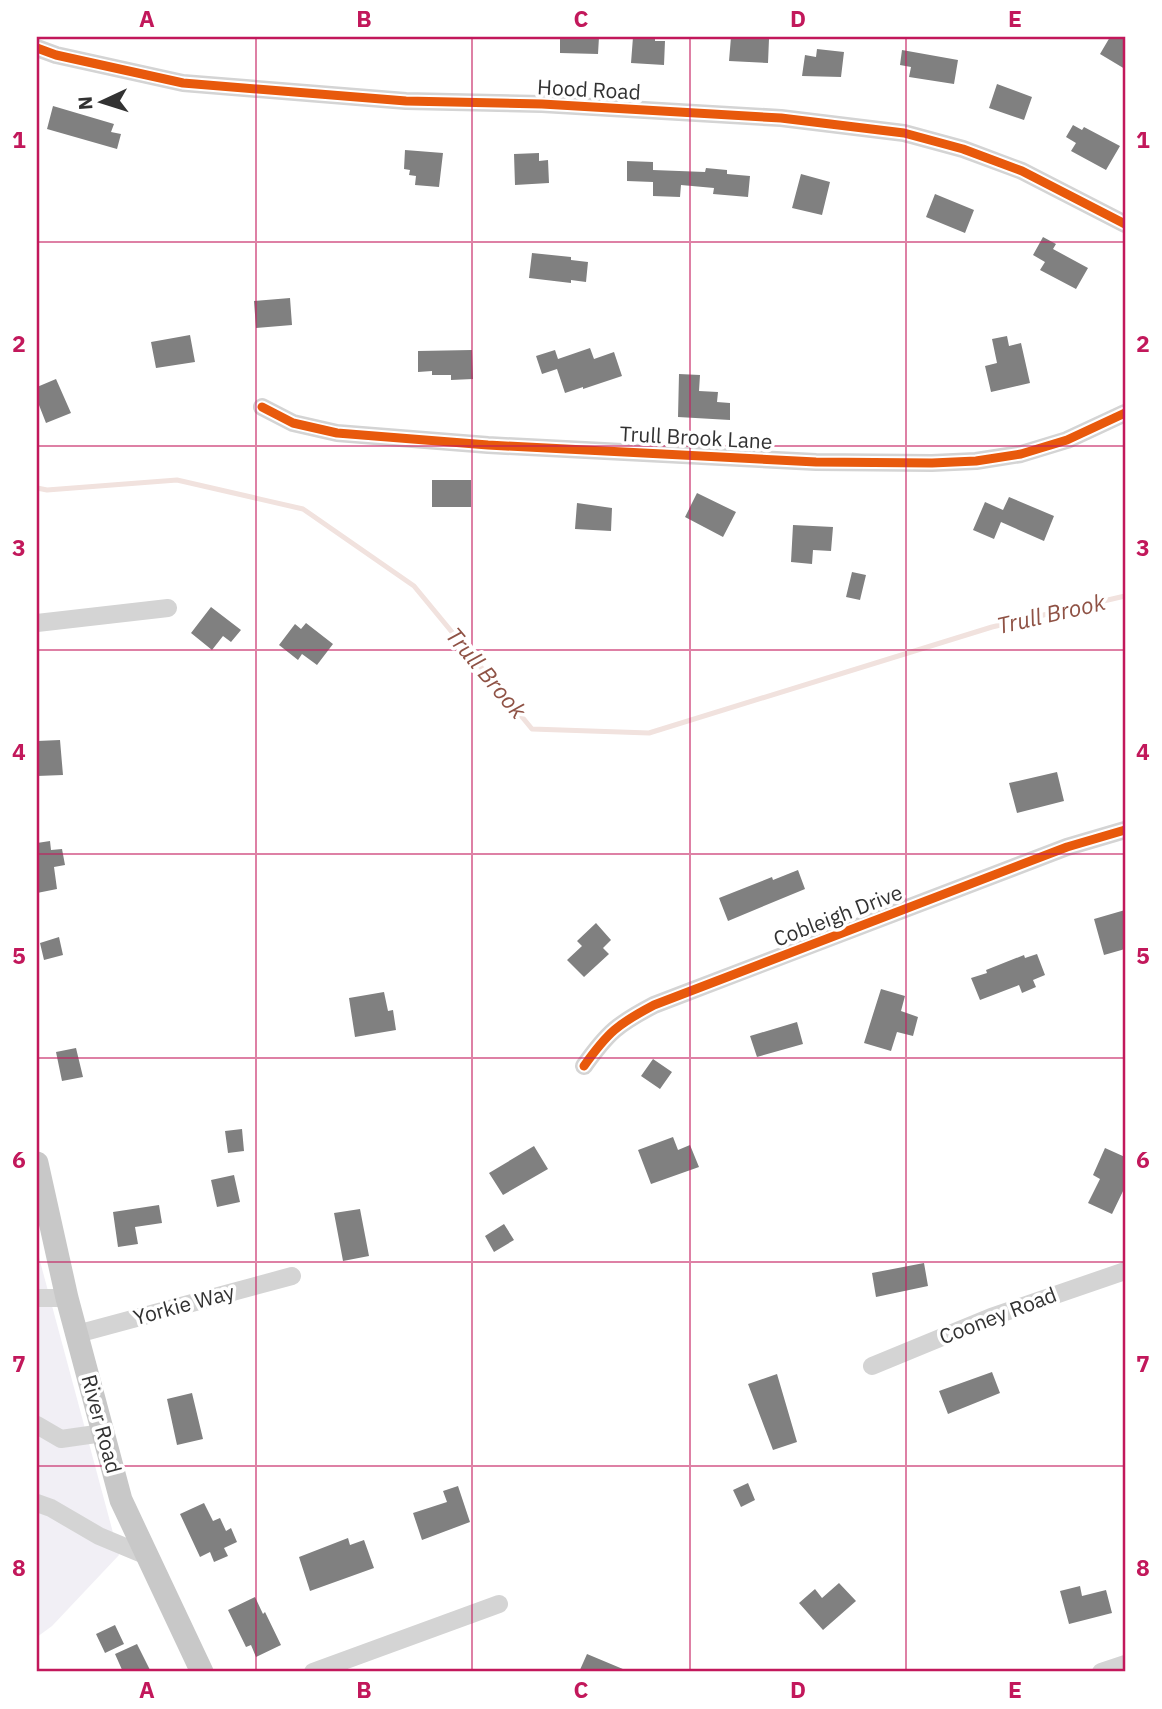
<svg xmlns="http://www.w3.org/2000/svg" width="1162" height="1709" font-family="'IBM Plex Sans',sans-serif">
<rect width="100%" height="100%" fill="#fff"/>
<!-- green -->
<path fill="#f1eff5" d="M 37,1250 L 119,1555 L 52,1626 L 37,1637 Z"/>
<g fill="none" stroke-linecap="round" stroke-linejoin="round">
<!-- stream -->
<path stroke="#f1e2de" stroke-width="5" d="M 37,488 L 47,490 L 177,480 L 303,509 L 414,586 L 532,729 L 649,733 L 992,627 L 1125,596"/>
</g>
<!-- building -->
<path fill="#808080" d="M 560,37 L 599,37 L 598,54 L 560,53 Z
M 633,37 L 655,37 L 655,41 L 665,41 L 664,65 L 631,63 Z
M 731,37 L 769,39 L 768,63 L 729,61 Z
M 1110,37 L 1125,37 L 1125,69 L 1100,54 Z
M 817,49 L 844,52 L 841,77 L 802,76 L 805,55 L 816,57 Z
M 902,50 L 958,60 L 954,84 L 909,77 L 911,67 L 900,65 Z
M 997,84 L 1032,97 L 1024,120 L 989,108 Z
M 53,106 L 114,124 L 111,132 L 121,134 L 117,149 L 47,129 Z
M 1073,125 L 1082,130 L 1084,127 L 1120,146 L 1106,170 L 1071,151 L 1076,143 L 1066,137 Z
M 405,150 L 443,153 L 439,187 L 415,185 L 416,176 L 409,175 L 410,170 L 404,169 Z
M 539,153 L 539,161 L 548,160 L 549,183 L 515,185 L 514,154 Z
M 627,161 L 653,162 L 653,170 L 705,172 L 706,168 L 727,170 L 727,174 L 750,176 L 748,197 L 713,194 L 714,188 L 681,185 L 680,197 L 653,196 L 653,182 L 627,181 Z
M 801,174 L 830,182 L 822,215 L 792,208 Z
M 935,194 L 974,210 L 965,233 L 926,217 Z
M 1043,237 L 1056,244 L 1053,249 L 1088,268 L 1076,289 L 1040,270 L 1045,262 L 1033,255 Z
M 532,253 L 571,257 L 571,260 L 588,262 L 586,282 L 571,280 L 571,283 L 529,278 Z
M 290,298 L 292,325 L 256,328 L 254,301 Z
M 190,335 L 195,362 L 156,368 L 151,342 Z
M 1007,336 L 1009,346 L 1021,343 L 1030,383 L 991,392 L 985,366 L 997,363 L 992,339 Z
M 590,348 L 594,359 L 614,352 L 622,376 L 583,389 L 583,387 L 565,393 L 557,369 L 542,374 L 536,356 L 555,350 L 558,359 Z
M 472,350 L 473,379 L 451,380 L 451,375 L 432,375 L 432,371 L 418,372 L 418,351 Z
M 679,374 L 700,375 L 699,391 L 718,392 L 717,402 L 730,403 L 730,420 L 678,417 Z
M 56,379 L 71,413 L 46,423 L 37,400 L 37,387 Z
M 432,480 L 471,480 L 471,507 L 432,507 Z
M 697,493 L 736,512 L 723,537 L 685,517 Z
M 1009,497 L 1054,516 L 1044,541 L 1001,522 L 994,539 L 973,530 L 985,502 L 1003,510 Z
M 577,503 L 612,508 L 611,531 L 575,529 Z
M 793,525 L 833,527 L 831,551 L 813,550 L 812,564 L 791,562 Z
M 852,572 L 866,575 L 860,600 L 846,597 Z
M 211,607 L 241,630 L 231,642 L 223,636 L 212,650 L 191,633 Z
M 306,623 L 333,644 L 317,665 L 302,654 L 298,660 L 279,645 L 295,624 L 301,629 Z
M 60,740 L 63,775 L 37,776 L 37,741 Z
M 1057,772 L 1064,801 L 1017,813 L 1009,783 Z
M 50,841 L 51,850 L 62,849 L 65,865 L 54,867 L 57,889 L 37,893 L 37,843 Z
M 798,870 L 805,889 L 728,921 L 719,898 L 772,877 L 773,880 Z
M 1125,910 L 1125,949 L 1104,955 L 1094,919 Z
M 596,923 L 611,940 L 603,948 L 609,954 L 584,977 L 567,960 L 582,946 L 577,941 Z
M 59,937 L 63,955 L 44,960 L 40,943 Z
M 1037,954 L 1045,975 L 1033,980 L 1036,987 L 1022,993 L 1019,985 L 980,1000 L 971,978 L 987,973 L 986,970 L 1024,955 L 1025,958 Z
M 881,989 L 905,996 L 901,1011 L 918,1017 L 913,1036 L 897,1032 L 891,1051 L 864,1043 Z
M 384,992 L 388,1011 L 393,1010 L 396,1030 L 355,1037 L 349,998 Z
M 797,1022 L 803,1044 L 757,1057 L 750,1036 Z
M 76,1048 L 83,1077 L 62,1081 L 56,1052 Z
M 653,1059 L 672,1072 L 660,1089 L 641,1076 Z
M 242,1129 L 244,1151 L 228,1153 L 225,1131 Z
M 673,1137 L 678,1150 L 690,1145 L 699,1167 L 651,1184 L 638,1150 Z
M 534,1146 L 548,1169 L 503,1195 L 489,1173 Z
M 1105,1148 L 1125,1157 L 1125,1187 L 1112,1214 L 1088,1203 L 1100,1179 L 1093,1175 Z
M 234,1175 L 240,1202 L 217,1207 L 211,1180 Z
M 159,1205 L 162,1223 L 135,1227 L 138,1244 L 118,1247 L 113,1212 Z
M 360,1209 L 369,1256 L 343,1261 L 334,1213 Z
M 504,1224 L 514,1240 L 494,1252 L 485,1236 Z
M 924,1263 L 928,1286 L 876,1297 L 872,1273 Z
M 992,1372 L 1000,1393 L 948,1414 L 939,1391 Z
M 777,1374 L 797,1442 L 773,1450 L 748,1384 Z
M 192,1393 L 203,1439 L 177,1445 L 167,1399 Z
M 748,1483 L 755,1500 L 741,1507 L 733,1490 Z
M 458,1486 L 470,1522 L 422,1540 L 413,1513 L 447,1502 L 443,1491 Z
M 204,1503 L 213,1521 L 220,1518 L 226,1531 L 231,1528 L 237,1542 L 224,1548 L 228,1556 L 214,1562 L 210,1552 L 200,1557 L 180,1514 Z
M 348,1538 L 350,1545 L 364,1540 L 374,1568 L 310,1591 L 299,1557 Z
M 839,1583 L 856,1601 L 823,1630 L 799,1603 L 815,1589 L 822,1598 Z
M 1080,1586 L 1082,1596 L 1106,1590 L 1112,1613 L 1069,1624 L 1060,1591 Z
M 255,1597 L 263,1614 L 265,1612 L 281,1645 L 256,1657 L 251,1645 L 246,1647 L 228,1610 Z
M 115,1625 L 124,1644 L 105,1653 L 96,1634 Z
M 137,1644 L 151,1672 L 123,1672 L 115,1654 Z
M 587,1654 L 630,1672 L 579,1672 Z"/>
<g fill="none" stroke-linecap="round" stroke-linejoin="round">
<!-- minor -->
<path stroke="#d4d4d4" stroke-width="18" d="M 37,48 L 56,55 L 183,83 L 406,101 L 542,104 L 781,118 L 904,133 L 963,149 L 1022,171 L 1125,224
M 262,407 L 293,423 L 337,433 L 488,445 L 816,462 L 932,463 L 976,461 L 1021,454 L 1067,440 L 1125,413
M 37,623 L 168,608
M 584,1066 C 608,1032 618,1024 654,1005 L 1067,847 L 1125,830
M 37,1298 L 67,1298
M 77,1334 L 292,1276
M 872,1366 L 991,1317 L 1125,1271
M 37,1425 L 61,1439 L 103,1433
M 37,1503 L 51,1508 L 99,1536 L 147,1556
M 313,1672 L 499,1604
M 1101,1672 L 1125,1664"/>
<!-- major -->
<path stroke="#c8c8c8" stroke-width="23" d="M 37,1163 L 67,1298 L 121,1500 L 202,1672"/>
<defs>
<path id="cycleway" d="M 37,48 L 56,55 L 183,83 L 406,101 L 542,104 L 781,118 L 904,133 L 963,149 L 1022,171 L 1125,224
M 262,407 L 293,423 L 337,433 L 488,445 L 816,462 L 932,463 L 976,461 L 1021,454 L 1067,440 L 1125,413
M 584,1066 C 608,1032 618,1024 654,1005 L 1067,847 L 1125,830"/>
</defs>
<!-- cycleway casing -->
<use href="#cycleway" stroke="#fff" stroke-width="13"/>
<!-- cycleway -->
<use href="#cycleway" stroke="#e8590c" stroke-width="9"/>
</g>
<!-- grid -->
<path fill="none" stroke="#c2185b" stroke-width="2" stroke-opacity="0.55" d="M 256,37 L 256,1672M 472,37 L 472,1672M 690,37 L 690,1672M 906,37 L 906,1672M 37,242 L 1125,242M 37,446 L 1125,446M 37,650 L 1125,650M 37,854 L 1125,854M 37,1058 L 1125,1058M 37,1262 L 1125,1262M 37,1466 L 1125,1466"/>
<g text-anchor="middle" stroke-width="7" stroke-linejoin="round" paint-order="stroke">
<!-- street labels -->
<g font-size="21" fill="#323232" stroke="#fff">
<text transform="translate(589 90) rotate(3)" y="7">Hood Road</text>
<text transform="translate(696 438) rotate(3)" y="7">Trull Brook Lane</text>
<text transform="translate(838 916) rotate(-21)" y="7">Cobleigh Drive</text>
<text transform="translate(184 1305) rotate(-15)" y="7">Yorkie Way</text>
<text transform="translate(998 1316) rotate(-21)" y="7">Cooney Road</text>
<text transform="translate(101 1424) rotate(75)" y="7">River Road</text>
</g>
<!-- water labels -->
<g font-size="23" font-style="italic" fill="#8f5245" stroke="#fff">
<text transform="translate(1051 614) rotate(-13)" y="8">Trull Brook</text>
<text transform="translate(486 673) rotate(50)" y="8">Trull Brook</text>
</g>
</g>
<!-- border -->
<rect width="1162" height="1709" fill="none" stroke="#ffffff" stroke-width="77"/>
<!-- north arrow -->
<g transform="translate(102 102) rotate(266)" stroke="#ffffff" stroke-width="5" paint-order="stroke">
<path d="M0-5L12 26L0 18L-12 26Z" fill="#323232"/>
<text y="-10" font-size="19" font-weight="bold" text-anchor="middle" fill="#323232">N</text>
</g>
<rect x="38" y="38" width="1086" height="1632" fill="none" stroke="#c2185b" stroke-width="2.5"/>
<g font-size="23" text-anchor="middle" font-weight="bold" fill="#c2185b">
<text x="147" y="27">A</text>
<text x="364" y="27">B</text>
<text x="581" y="27">C</text>
<text x="798" y="27">D</text>
<text x="1015" y="27">E</text>
<text x="19" y="148">1</text>
<text x="1143" y="148">1</text>
<text x="19" y="352">2</text>
<text x="1143" y="352">2</text>
<text x="19" y="556">3</text>
<text x="1143" y="556">3</text>
<text x="19" y="760">4</text>
<text x="1143" y="760">4</text>
<text x="19" y="964">5</text>
<text x="1143" y="964">5</text>
<text x="19" y="1168">6</text>
<text x="1143" y="1168">6</text>
<text x="19" y="1372">7</text>
<text x="1143" y="1372">7</text>
<text x="19" y="1576">8</text>
<text x="1143" y="1576">8</text>
<text x="147" y="1698">A</text>
<text x="364" y="1698">B</text>
<text x="581" y="1698">C</text>
<text x="798" y="1698">D</text>
<text x="1015" y="1698">E</text>
</g>
</svg>
